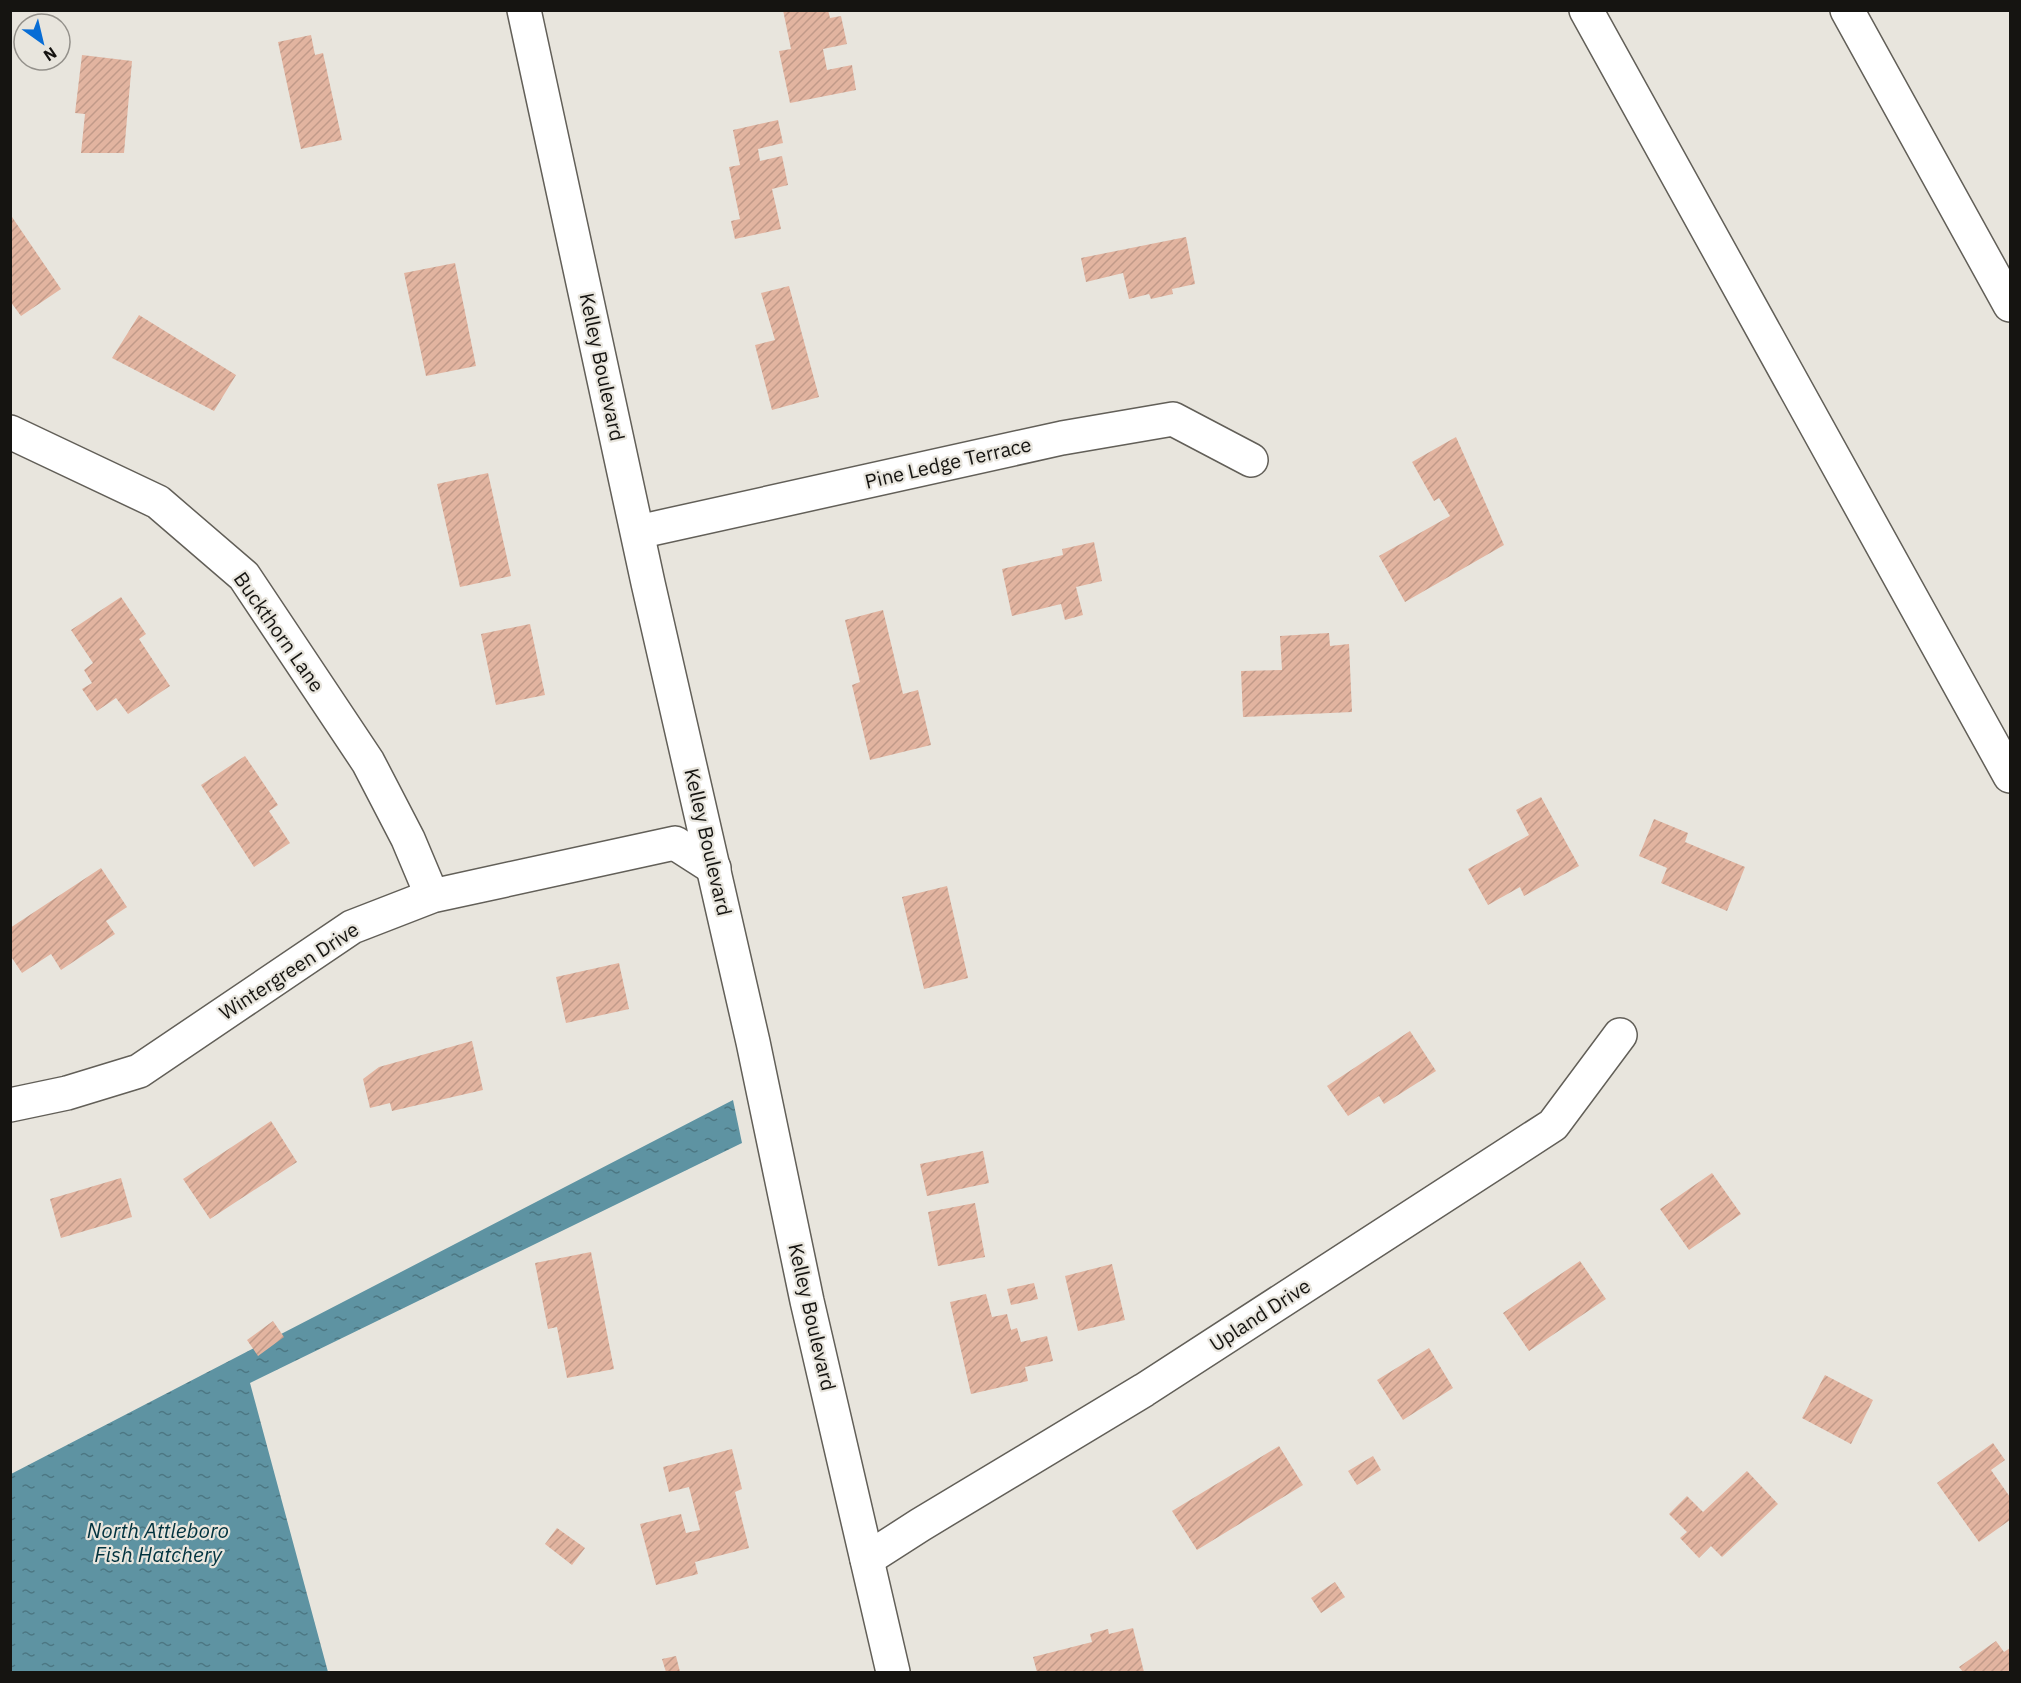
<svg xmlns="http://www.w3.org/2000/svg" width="2021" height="1683" font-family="'IBM Plex Sans',sans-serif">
<defs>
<pattern id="water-ripples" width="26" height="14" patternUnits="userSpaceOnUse" patternTransform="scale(1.5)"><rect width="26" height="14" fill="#5e93a2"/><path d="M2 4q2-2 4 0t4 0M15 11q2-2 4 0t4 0" fill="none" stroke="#4c7783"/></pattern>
<pattern id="building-hatch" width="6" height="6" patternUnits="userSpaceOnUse" patternTransform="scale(1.5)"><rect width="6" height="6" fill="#e2b4a0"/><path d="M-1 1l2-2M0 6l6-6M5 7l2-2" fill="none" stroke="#c19a89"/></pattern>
</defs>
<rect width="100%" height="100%" fill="#e8e5dd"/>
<!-- water -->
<path fill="url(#water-ripples)" d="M 733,1100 L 742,1143 L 250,1383 L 328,1672 L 11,1672 L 11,1474 Z"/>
<!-- building -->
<path fill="url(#building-hatch)" d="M 783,10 L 828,10 L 830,18 L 841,16 L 847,44 L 823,49 L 827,70 L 852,65 L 856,90 L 790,103 L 779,51 L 791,49 Z
M 311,35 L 315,55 L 323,53 L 342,140 L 301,149 L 278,42 Z
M 82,55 L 132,61 L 124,153 L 81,153 L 85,114 L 75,113 Z
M 778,120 L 783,143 L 758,149 L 760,161 L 782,156 L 788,185 L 772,189 L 781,229 L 735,239 L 731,221 L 740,219 L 729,167 L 740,165 L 733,130 Z
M 10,214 L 61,289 L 21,316 L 10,301 Z
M 1186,237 L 1195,284 L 1172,289 L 1173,294 L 1151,299 L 1149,294 L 1129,299 L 1123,273 L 1086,282 L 1081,258 Z
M 455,263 L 476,366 L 426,376 L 404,273 Z
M 789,286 L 819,397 L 772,410 L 755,345 L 775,340 L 761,293 Z
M 139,315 L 236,375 L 214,411 L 112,358 Z
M 1456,437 L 1504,545 L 1405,602 L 1379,556 L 1450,516 L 1439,498 L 1434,501 L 1412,462 Z
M 488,473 L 511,576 L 460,587 L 437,484 Z
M 1094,542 L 1102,581 L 1076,587 L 1083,615 L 1065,620 L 1061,604 L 1012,616 L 1002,569 L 1063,555 L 1062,549 Z
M 121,597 L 146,634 L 139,639 L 170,686 L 128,714 L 116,698 L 97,711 L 82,689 L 92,683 L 84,670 L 93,663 L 71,630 Z
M 883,610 L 903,694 L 918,690 L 931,745 L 870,760 L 852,685 L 860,682 L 845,620 Z
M 530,624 L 545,695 L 496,705 L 481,634 Z
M 1329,633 L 1330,646 L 1349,644 L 1352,712 L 1243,717 L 1241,671 L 1282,670 L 1280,636 Z
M 245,756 L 278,805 L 269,811 L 290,843 L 254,867 L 201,785 Z
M 1541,797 L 1579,866 L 1524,896 L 1520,887 L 1488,905 L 1468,869 L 1529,835 L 1516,810 Z
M 1654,819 L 1688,833 L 1685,842 L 1745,867 L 1727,911 L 1661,883 L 1667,868 L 1639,856 Z
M 101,868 L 127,907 L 106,921 L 115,934 L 61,970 L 51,954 L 22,973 L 10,955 L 10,928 Z
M 947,886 L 968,978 L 924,989 L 902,897 Z
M 619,963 L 629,1009 L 566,1023 L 556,977 Z
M 1410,1031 L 1436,1071 L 1384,1104 L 1379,1096 L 1348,1116 L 1327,1086 Z
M 472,1041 L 483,1090 L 392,1111 L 390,1103 L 370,1108 L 363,1079 L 379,1067 Z
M 271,1121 L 297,1162 L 210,1219 L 183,1179 Z
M 983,1151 L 989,1183 L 927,1196 L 920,1164 Z
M 1712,1173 L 1741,1214 L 1689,1250 L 1660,1209 Z
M 121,1178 L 132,1217 L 61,1238 L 50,1199 Z
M 975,1203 L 985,1257 L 938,1266 L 928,1212 Z
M 591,1252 L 614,1369 L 567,1378 L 557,1327 L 548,1329 L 535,1263 Z
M 1580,1261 L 1606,1299 L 1529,1351 L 1503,1313 Z
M 1112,1264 L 1125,1320 L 1078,1331 L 1065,1276 Z
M 1034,1283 L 1038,1299 L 1011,1305 L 1007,1289 Z
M 986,1294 L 992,1317 L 1007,1314 L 1011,1330 L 1017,1328 L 1021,1342 L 1047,1336 L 1053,1361 L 1025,1367 L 1028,1381 L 971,1394 L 950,1302 Z
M 273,1321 L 284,1337 L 258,1356 L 247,1340 Z
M 1429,1348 L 1453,1388 L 1403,1420 L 1377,1380 Z
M 1825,1375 L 1873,1400 L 1851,1444 L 1802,1418 Z
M 1993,1443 L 2005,1460 L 1991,1470 L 2010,1497 L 2010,1520 L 1979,1542 L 1937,1483 Z
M 1279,1446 L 1303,1485 L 1197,1550 L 1172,1511 Z
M 732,1449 L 742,1489 L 735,1492 L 749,1548 L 695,1562 L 698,1574 L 656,1585 L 640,1524 L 681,1514 L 686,1533 L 700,1530 L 689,1487 L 669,1492 L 663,1467 Z
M 1373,1456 L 1381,1470 L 1357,1485 L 1348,1471 Z
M 1747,1471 L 1778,1504 L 1722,1557 L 1711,1546 L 1699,1558 L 1680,1538 L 1687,1532 L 1669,1514 L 1687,1496 L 1703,1512 Z
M 557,1528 L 585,1548 L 572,1565 L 545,1544 Z
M 1335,1582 L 1345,1597 L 1321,1613 L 1311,1598 Z
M 1133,1628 L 1144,1672 L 1037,1672 L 1033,1657 L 1092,1642 L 1090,1634 L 1108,1629 L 1109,1634 Z
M 1996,1641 L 2004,1652 L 2010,1648 L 2010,1672 L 1963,1672 L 1959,1667 Z
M 676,1656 L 680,1672 L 666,1672 L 662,1659 Z"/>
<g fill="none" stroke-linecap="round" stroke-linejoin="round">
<defs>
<path id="minor" d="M 10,432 L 158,502 L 244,576 L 368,762 L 408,839 L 432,896
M 638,532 L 1062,438 L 1173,419 L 1251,460
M 10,1105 L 67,1093 L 139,1071 L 352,927 L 432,896 L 675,843 L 714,868
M 867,1559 L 920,1525 L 1144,1390 L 1553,1125 L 1620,1035"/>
<path id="major" d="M 524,10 L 648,583 L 753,1042 L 807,1301 L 893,1672"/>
<path id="highway" d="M 1586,10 L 2010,776
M 1847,10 L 2010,305"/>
</defs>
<!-- minor casing -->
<use href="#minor" stroke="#625f58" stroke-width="36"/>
<!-- major casing -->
<use href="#major" stroke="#625f58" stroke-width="36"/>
<!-- highway casing -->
<use href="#highway" stroke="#625f58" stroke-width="36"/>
<!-- minor -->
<use href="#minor" stroke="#fff" stroke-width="33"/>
<!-- major -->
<use href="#major" stroke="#fff" stroke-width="33"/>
<!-- highway -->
<use href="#highway" stroke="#fff" stroke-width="33"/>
</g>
<g text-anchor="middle" stroke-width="4.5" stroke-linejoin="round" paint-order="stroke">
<!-- street labels -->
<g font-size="20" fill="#151411" stroke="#e8e5dd">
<text transform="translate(602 367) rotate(78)" y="7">Kelley Boulevard</text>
<text transform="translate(948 463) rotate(-13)" y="7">Pine Ledge Terrace</text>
<text transform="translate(279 632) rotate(55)" y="7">Buckthorn Lane</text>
<text transform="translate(708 842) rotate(77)" y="7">Kelley Boulevard</text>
<text transform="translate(289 971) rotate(-33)" y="7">Wintergreen Drive</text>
<text transform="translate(1260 1315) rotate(-33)" y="7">Upland Drive</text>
<text transform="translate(812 1317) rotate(77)" y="7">Kelley Boulevard</text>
</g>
<!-- water labels -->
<g font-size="21" font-style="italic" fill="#00323e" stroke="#e8e5dd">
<text x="158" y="1538">North Attleboro<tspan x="158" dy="24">Fish Hatchery</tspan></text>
</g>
</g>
<!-- border -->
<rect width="2021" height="1683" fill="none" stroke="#151411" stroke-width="24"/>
<!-- north arrow -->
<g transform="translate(42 42) rotate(146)"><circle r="28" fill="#e8e5dd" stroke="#94918b" stroke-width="1.5"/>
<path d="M0-4.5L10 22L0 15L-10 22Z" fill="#086dd5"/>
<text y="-9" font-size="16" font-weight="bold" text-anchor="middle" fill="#151411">N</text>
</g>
</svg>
